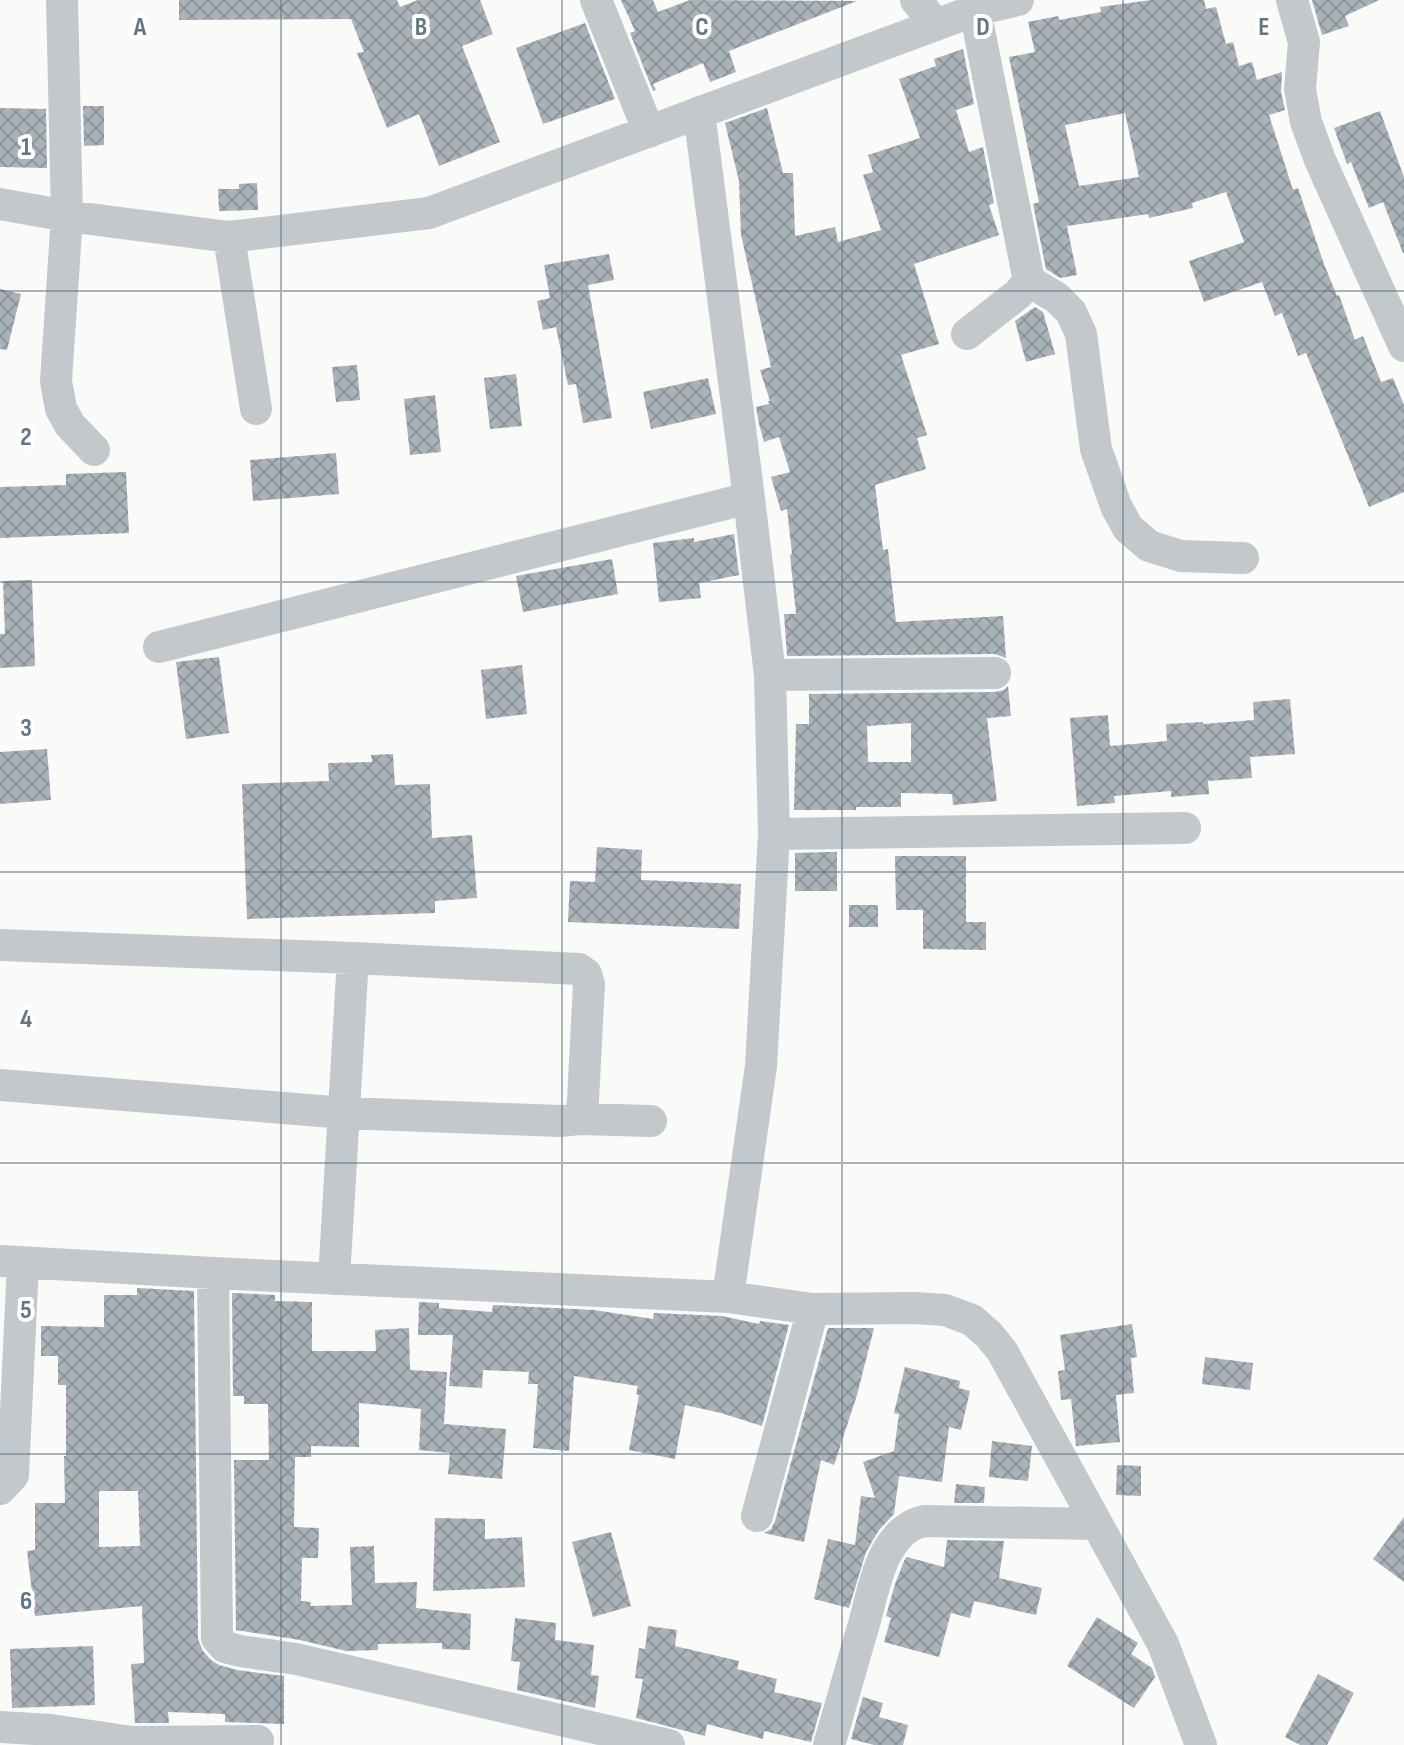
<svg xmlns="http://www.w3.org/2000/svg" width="1404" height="1745" font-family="'Sofia Sans Condensed',sans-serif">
<defs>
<pattern id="building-cross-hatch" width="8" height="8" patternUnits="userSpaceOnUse" patternTransform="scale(2)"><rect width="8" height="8" fill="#aab3b9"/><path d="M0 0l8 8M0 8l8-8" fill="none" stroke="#8e969c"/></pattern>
</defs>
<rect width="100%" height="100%" fill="#fafaf8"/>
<!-- building -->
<path fill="url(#building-cross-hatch)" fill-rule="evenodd" d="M 179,0 L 397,0 L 400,7 L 418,0 L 480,0 L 493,34 L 462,46 L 500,142 L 439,166 L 419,114 L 387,128 L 357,53 L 364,52 L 351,19 L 179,20 Z
M 621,0 L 653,0 L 658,12 L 690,0 L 857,1 L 729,51 L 736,72 L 710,82 L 703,63 L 653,84 L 656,90 L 653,91 L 630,33 L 635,31 Z
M 1151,0 L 1204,0 L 1206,9 L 1216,7 L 1226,44 L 1233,42 L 1239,66 L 1252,62 L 1257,80 L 1282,72 L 1281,92 L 1285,110 L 1269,115 L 1293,190 L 1298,188 L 1324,264 L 1337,296 L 1339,295 L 1355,340 L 1363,336 L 1381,382 L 1393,378 L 1404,405 L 1404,492 L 1369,507 L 1306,353 L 1298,356 L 1282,313 L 1275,316 L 1262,282 L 1204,302 L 1189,261 L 1244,242 L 1226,192 L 1192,203 L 1193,208 L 1149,218 L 1148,214 L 1067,226 L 1077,275 L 1060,278 L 1046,269 L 1033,204 L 1039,202 L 1009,57 L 1035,52 L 1028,22 L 1058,16 L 1059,20 L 1101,12 L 1100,7 ZM 1125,113 L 1139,177 L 1079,186 L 1065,125 Z
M 1312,0 L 1379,0 L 1345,16 L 1349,26 L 1322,35 Z
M 585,23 L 615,99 L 543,124 L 516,48 Z
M 963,49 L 974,104 L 956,110 L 969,152 L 983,147 L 994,203 L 989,205 L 999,235 L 914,264 L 939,344 L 901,355 L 927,435 L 917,438 L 926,469 L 875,485 L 883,550 L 888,549 L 896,622 L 1003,616 L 1006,658 L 995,654 L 787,656 L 784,614 L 796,614 L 790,555 L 792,554 L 787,509 L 781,511 L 771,477 L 790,472 L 779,437 L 764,442 L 759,424 L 756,407 L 769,404 L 768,401 L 770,401 L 760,370 L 771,367 L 741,235 L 739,181 L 725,123 L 767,108 L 783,173 L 793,173 L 795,236 L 835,227 L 838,242 L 881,230 L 863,175 L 873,172 L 868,155 L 920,138 L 899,79 L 936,66 L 934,59 Z
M 83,106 L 104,106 L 104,145 L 84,146 Z
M 0,108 L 46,109 L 47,168 L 0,167 Z
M 1380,111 L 1404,177 L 1404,253 L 1403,253 L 1383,202 L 1369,208 L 1351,162 L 1347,164 L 1334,128 Z
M 257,183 L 258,210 L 219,211 L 218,189 L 239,189 L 239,184 Z
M 609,254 L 614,280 L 588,285 L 612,418 L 583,423 L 576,384 L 568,385 L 556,327 L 543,330 L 537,301 L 550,298 L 544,265 Z
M 0,289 L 21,294 L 7,350 L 0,349 Z
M 1035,307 L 1043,312 L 1055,354 L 1026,362 L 1015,321 Z
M 357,365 L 360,400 L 336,402 L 332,367 Z
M 516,374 L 522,426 L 490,429 L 484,378 Z
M 708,378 L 716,414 L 651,429 L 643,392 Z
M 435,395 L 441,452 L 410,455 L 404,399 Z
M 336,453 L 339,494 L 253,501 L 250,460 Z
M 126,472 L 129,533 L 0,538 L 0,487 L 66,485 L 66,474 Z
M 734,534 L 739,575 L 699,583 L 701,598 L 659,602 L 653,543 L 694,538 L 694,542 Z
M 612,559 L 618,594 L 523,612 L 516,576 Z
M 32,580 L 35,666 L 0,668 L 0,634 L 5,634 L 3,581 Z
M 219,657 L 229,733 L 186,739 L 176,662 Z
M 522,665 L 527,714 L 486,719 L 481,670 Z
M 1008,686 L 1011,716 L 987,718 L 997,801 L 953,805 L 952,794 L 901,793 L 901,807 L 856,807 L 856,810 L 794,810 L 796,724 L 809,724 L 809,694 L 995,692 L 1004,690 ZM 911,723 L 911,762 L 868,762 L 867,726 Z
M 1290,699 L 1295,754 L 1250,757 L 1252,778 L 1208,781 L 1209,794 L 1171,797 L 1171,791 L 1114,796 L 1115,803 L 1077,806 L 1070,718 L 1108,715 L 1110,746 L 1167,741 L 1166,724 L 1203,722 L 1203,724 L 1254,720 L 1253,702 Z
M 47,749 L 51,800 L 0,804 L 0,752 Z
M 393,754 L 395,785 L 430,784 L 432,838 L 472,835 L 477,898 L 435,901 L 435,913 L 247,919 L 242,784 L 329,781 L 328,763 L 372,762 L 371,755 Z
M 597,847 L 642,850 L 641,880 L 741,884 L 739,929 L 568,922 L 570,881 L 595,882 Z
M 827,852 L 837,852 L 837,891 L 795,891 L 795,853 Z
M 895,856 L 966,856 L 966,922 L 986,922 L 986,950 L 923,949 L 923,910 L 896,910 Z
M 849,905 L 878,905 L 878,927 L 849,927 Z
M 137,1288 L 194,1291 L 198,1639 L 203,1651 L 211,1660 L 219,1665 L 237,1670 L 284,1676 L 284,1724 L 225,1722 L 225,1714 L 168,1712 L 169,1723 L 135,1723 L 131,1664 L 144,1663 L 142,1606 L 35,1616 L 27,1551 L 35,1550 L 35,1503 L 65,1503 L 64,1456 L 66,1456 L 66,1385 L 58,1385 L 58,1356 L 41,1356 L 41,1326 L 104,1327 L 104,1295 L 137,1295 ZM 99,1491 L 138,1491 L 140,1546 L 99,1547 Z
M 232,1293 L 275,1295 L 275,1301 L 312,1302 L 312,1351 L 376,1351 L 375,1330 L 409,1328 L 410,1370 L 447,1372 L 444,1424 L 506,1429 L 502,1479 L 448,1474 L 450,1453 L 419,1450 L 421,1409 L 359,1403 L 359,1447 L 311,1446 L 311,1457 L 295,1457 L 294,1527 L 319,1528 L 318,1558 L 302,1558 L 301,1601 L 311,1602 L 310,1606 L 352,1605 L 350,1547 L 374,1546 L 375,1583 L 417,1582 L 416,1608 L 471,1614 L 470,1650 L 442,1649 L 442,1643 L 378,1644 L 378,1650 L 346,1651 L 300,1640 L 236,1630 L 234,1460 L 269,1460 L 268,1404 L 244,1404 L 244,1396 L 233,1396 Z
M 419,1302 L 439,1303 L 439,1308 L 492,1312 L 493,1305 L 594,1310 L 653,1319 L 654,1313 L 722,1316 L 759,1324 L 760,1321 L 789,1325 L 762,1426 L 721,1413 L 685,1405 L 675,1459 L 629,1450 L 639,1395 L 636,1394 L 638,1386 L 574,1376 L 569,1451 L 533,1448 L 538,1384 L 528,1384 L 529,1372 L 483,1370 L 482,1388 L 449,1386 L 453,1335 L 418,1335 Z
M 1132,1324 L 1137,1357 L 1131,1358 L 1134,1393 L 1116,1395 L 1120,1442 L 1076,1446 L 1071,1399 L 1061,1400 L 1058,1371 L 1065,1370 L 1060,1335 Z
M 828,1328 L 874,1328 L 857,1395 L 834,1465 L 821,1460 L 804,1542 L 764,1533 L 771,1529 L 775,1521 Z
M 1205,1357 L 1253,1363 L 1250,1390 L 1202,1384 Z
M 905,1367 L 960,1381 L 959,1388 L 970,1391 L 961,1430 L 949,1427 L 942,1482 L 899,1476 L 894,1514 L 879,1530 L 866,1552 L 849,1608 L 814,1599 L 828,1539 L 855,1545 L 861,1496 L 875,1498 L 863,1462 L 894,1451 L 899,1414 L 894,1413 Z
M 992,1441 L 1032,1446 L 1028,1481 L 989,1477 Z
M 1117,1465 L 1141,1466 L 1141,1496 L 1116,1495 Z
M 956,1484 L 985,1487 L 984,1503 L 954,1503 Z
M 1404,1517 L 1404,1582 L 1373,1559 Z
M 435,1518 L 485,1519 L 485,1539 L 522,1537 L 525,1587 L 433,1591 Z
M 611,1532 L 631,1606 L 593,1617 L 572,1542 Z
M 947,1540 L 1004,1541 L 999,1578 L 1042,1588 L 1036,1615 L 974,1601 L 970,1618 L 951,1613 L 939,1657 L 884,1642 L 891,1618 L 886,1616 L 895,1584 L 904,1561 L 907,1557 L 944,1567 Z
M 1097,1617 L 1138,1643 L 1131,1654 L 1152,1668 L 1155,1677 L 1134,1708 L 1067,1666 Z
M 515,1618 L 556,1623 L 555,1640 L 594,1645 L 591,1675 L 599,1676 L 595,1708 L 517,1690 L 520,1662 L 511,1661 Z
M 648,1626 L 677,1630 L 675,1646 L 739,1661 L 737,1669 L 777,1679 L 774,1692 L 822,1703 L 811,1742 L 764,1731 L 763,1739 L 707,1724 L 705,1736 L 636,1718 L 643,1679 L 635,1678 L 639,1648 L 645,1649 Z
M 93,1646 L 95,1705 L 12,1708 L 10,1649 Z
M 1318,1674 L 1354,1693 L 1327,1745 L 1300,1745 L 1285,1737 Z
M 863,1697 L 883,1703 L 879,1717 L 908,1725 L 903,1745 L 874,1745 L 851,1739 Z"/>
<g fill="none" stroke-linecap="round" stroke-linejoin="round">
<!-- minor -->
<path stroke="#c3c8cc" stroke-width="32" d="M 62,0 L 67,216 L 56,381 L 61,409 L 70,425 L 94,450
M 596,0 L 649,132
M 916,0 L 936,25
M 1292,0 L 1304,42 L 1300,89 L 1306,122 L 1320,160 L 1404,346
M 699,112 L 749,498 L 770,675 L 774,834 L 761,1066 L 728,1297
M 0,204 L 67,216 L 229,237 L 429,213 L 976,10 L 1018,0
M 229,237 L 256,409
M 1029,281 L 1057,298 L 1071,312 L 1081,334 L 1096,449 L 1116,506 L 1128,528 L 1149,546 L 1181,556 L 1243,558
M 967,334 L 1018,294 L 1029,281 L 973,0
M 159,647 L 749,498
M 770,675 L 995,673
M 774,834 L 1185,828
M 0,945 L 353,958 L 579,969 L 586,974 L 589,984 L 583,1100 L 580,1119 L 559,1121 L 345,1113 L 0,1085
M 580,1119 L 651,1121
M 0,1261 L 213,1273 L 728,1297 L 813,1309 L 914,1308 L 945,1310 L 972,1320 L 989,1335 L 1002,1351 L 1163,1644 L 1201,1745
M 213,1273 L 217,1638 L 225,1647 L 240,1651 L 296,1659 L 669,1745
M 334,1279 L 353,958
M 0,1489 L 13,1475 L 23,1263
M 757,1516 L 813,1309
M 0,1727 L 51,1730 L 132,1742 L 258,1741
M 829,1745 C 841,1705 852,1664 864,1624 C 870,1602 876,1572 887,1552 C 896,1537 906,1525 924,1521 L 1096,1524"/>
</g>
<!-- grid -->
<path fill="none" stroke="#657683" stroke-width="2" stroke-opacity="0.55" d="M 281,0 L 281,1745M 562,0 L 562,1745M 842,0 L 842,1745M 1123,0 L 1123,1745M 0,291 L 1404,291M 0,582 L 1404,582M 0,872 L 1404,872M 0,1163 L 1404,1163M 0,1454 L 1404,1454"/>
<g font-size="26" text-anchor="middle" font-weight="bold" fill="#657683" stroke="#fff" stroke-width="8" stroke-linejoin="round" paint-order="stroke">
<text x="140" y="35">A</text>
<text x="421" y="35">B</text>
<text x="702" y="35">C</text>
<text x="983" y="35">D</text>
<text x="1264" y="35">E</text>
<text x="26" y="155">1</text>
<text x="26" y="445">2</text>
<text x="26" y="736">3</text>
<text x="26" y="1027">4</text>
<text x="26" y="1318">5</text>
<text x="26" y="1609">6</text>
</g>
</svg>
